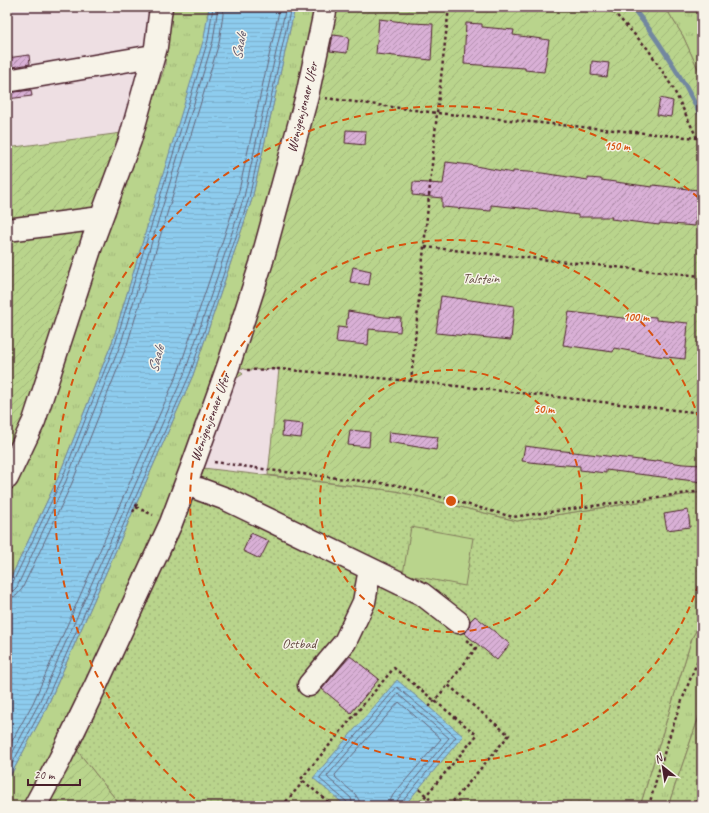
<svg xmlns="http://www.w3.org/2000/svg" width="709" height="813" font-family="Caveat,sans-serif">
<defs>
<pattern id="grass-tufts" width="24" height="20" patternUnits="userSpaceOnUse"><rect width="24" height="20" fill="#b9d48c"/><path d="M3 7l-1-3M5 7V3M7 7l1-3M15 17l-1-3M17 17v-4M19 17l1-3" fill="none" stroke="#a1b679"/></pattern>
<pattern id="park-dots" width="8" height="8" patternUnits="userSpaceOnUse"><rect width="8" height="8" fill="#b9d48c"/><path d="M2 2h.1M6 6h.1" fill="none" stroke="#a1b679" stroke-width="1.8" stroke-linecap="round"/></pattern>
<pattern id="garden-furrows" width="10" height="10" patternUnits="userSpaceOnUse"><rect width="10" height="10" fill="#b9d48c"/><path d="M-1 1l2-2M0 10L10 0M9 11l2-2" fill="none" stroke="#a1b679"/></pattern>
<pattern id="water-rules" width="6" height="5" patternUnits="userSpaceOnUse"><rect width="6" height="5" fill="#8dccee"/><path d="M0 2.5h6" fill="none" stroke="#7bafcc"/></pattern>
<pattern id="building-hatch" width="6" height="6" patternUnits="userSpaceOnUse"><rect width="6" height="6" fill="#d9b0d6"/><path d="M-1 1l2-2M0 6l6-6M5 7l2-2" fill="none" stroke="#b28fae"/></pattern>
</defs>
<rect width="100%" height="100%" fill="#eedfe3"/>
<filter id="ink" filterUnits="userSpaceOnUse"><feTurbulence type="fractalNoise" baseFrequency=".025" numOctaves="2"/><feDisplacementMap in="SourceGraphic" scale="8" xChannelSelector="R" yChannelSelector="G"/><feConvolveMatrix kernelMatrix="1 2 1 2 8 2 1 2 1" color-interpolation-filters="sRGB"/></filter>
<g filter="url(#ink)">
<!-- grass -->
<path fill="url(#grass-tufts)" stroke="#827a5c" d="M 167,7 L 209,7 L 205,38 L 113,340 L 58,478 L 7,586 L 7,492 L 39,422 L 165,66 Z
M 295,7 L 319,7 L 232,365 L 243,374 L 229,383 L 30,806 L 7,806 L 7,782 L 46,709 L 193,375 L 252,199 Z
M 665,7 L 702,7 L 702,78 L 683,36 Z
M 702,619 L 702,708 L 668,806 L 640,806 L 692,638 Z"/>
<!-- park -->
<path fill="url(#park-dots)" stroke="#827a5c" d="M 203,468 L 396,491 L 517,521 L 702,492 L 702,619 L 692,638 L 640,806 L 121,806 L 72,744 L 185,506 L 193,500 L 199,498 L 198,482 Z
M 702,708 L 702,806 L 668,806 Z"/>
<!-- garden -->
<path fill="url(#garden-furrows)" stroke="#827a5c" d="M 319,7 L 665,7 L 683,36 L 702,78 L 702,492 L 517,521 L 396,491 L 268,475 L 279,369 L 248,370 L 232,365 Z
M 122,133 L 39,422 L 7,492 L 7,148 Z
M 72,744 L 121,806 L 40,806 Z"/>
<!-- pitch -->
<path fill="#b9d48c" stroke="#827a5c" d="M 411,527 L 473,538 L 465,586 L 403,574 Z"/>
<!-- water -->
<path fill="url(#water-rules)" stroke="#7287a0" d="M 209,7 L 295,7 L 252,199 L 193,375 L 46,709 L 7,782 L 7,586 L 58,478 L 113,340 L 204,38 Z
M 397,680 L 463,736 L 404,806 L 346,806 L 313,778 Z"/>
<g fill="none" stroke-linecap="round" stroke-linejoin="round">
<!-- shore -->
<path stroke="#656479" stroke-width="1" d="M 7,587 L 10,587 L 12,584 L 62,479 L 116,341 L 208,40 L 213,7
M 7,592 L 13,591 L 17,587 L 66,481 L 121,343 L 213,41 L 218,7
M 7,598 L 16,596 L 22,589 L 72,483 L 127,345 L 219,43 L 224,7
M 7,750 L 33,703 L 179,370 L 238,195 L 280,7
M 7,763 L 38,705 L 185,372 L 244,197 L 286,7
M 7,773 L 43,707 L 190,374 L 249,198 L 291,7
M 348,806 L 347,802 L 320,779 L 320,777 L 397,687 L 456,737 L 402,802 L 401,806
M 353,806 L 351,798 L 328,778 L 327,776 L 398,694 L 449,738 L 398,799 L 396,806
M 359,806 L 359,800 L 355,794 L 336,778 L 335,775 L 399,702 L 441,739 L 393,795 L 390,801 L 390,806"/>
<!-- stream -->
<path stroke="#7287a0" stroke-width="5" d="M 632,7 C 660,41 682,78 702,117"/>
</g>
<!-- building -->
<path fill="url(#building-hatch)" stroke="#4a1f2b" d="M 379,19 L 411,23 L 433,24 L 431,60 L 376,54 Z
M 466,23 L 482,24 L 482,27 L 514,30 L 513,35 L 549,40 L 544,72 L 525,70 L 525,68 L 464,64 Z
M 333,35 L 349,37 L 347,53 L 330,51 Z
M 29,55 L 30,64 L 7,68 L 7,58 Z
M 592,61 L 609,63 L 607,77 L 591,75 Z
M 31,90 L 32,96 L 7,99 L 7,93 Z
M 660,98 L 673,101 L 671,117 L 657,115 Z
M 346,130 L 366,131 L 365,145 L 345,143 Z
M 446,162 L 470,165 L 513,173 L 513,171 L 542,173 L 588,180 L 588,178 L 601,179 L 601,180 L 652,187 L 653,185 L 698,190 L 695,226 L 660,223 L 659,225 L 611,219 L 612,217 L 578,217 L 578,215 L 531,209 L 491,205 L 491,211 L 442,207 L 442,198 L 412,195 L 413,182 L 443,184 Z
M 353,267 L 371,271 L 369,285 L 350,282 Z
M 441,296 L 514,306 L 511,340 L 436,333 Z
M 348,311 L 384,317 L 401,318 L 400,332 L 369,329 L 368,345 L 336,342 L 338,327 L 346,328 Z
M 569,312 L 641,320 L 641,316 L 656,317 L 656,320 L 688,323 L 685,359 L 657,356 L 614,348 L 613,352 L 563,345 Z
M 283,422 L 303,424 L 301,438 L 282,436 Z
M 350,430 L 370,432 L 369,447 L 348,445 Z
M 389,432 L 438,437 L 436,450 L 388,442 Z
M 525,446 L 554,450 L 574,452 L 656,462 L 656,460 L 683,464 L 702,465 L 702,482 L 606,470 L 606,473 L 580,470 L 580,466 L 539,463 L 522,461 Z
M 688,510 L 690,527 L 667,530 L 664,514 Z
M 251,533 L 269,541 L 260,559 L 243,551 Z
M 475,616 L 510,644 L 497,660 L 464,633 L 468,629 L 470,621 Z
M 350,656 L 379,679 L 351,713 L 322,689 Z"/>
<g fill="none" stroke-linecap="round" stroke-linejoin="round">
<defs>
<path id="minor" d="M 7,81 L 153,56
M 7,230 L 101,218
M 7,478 L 34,421 L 93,240 L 130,140 L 156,47 L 161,7
M 199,489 L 226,499 L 422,594 L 458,622
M 309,685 L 345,642 L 364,602 L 370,569
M 35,806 L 60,759 L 96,685 L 171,523 L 195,459 L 228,367 L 261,264 L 307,96 L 326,7"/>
</defs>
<!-- minor casing -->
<use href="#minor" stroke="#4a1f2b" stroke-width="25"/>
<!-- path -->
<path stroke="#4a1f2b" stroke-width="2.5" stroke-dasharray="3 3" stroke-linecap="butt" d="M 609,7 L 648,49 L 673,88 L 697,138 L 702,145
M 325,98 L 437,113 L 697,138
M 425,247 L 701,276
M 247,370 L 279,369 L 411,381 L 702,413
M 411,381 L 437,113 L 449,7
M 214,462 L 277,471 L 397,485 L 513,517 L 702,491
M 136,507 L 153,515
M 133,512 L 138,502
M 429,707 L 448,685
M 419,789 L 437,806
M 282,806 L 304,781
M 333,806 L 301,779 L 394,668 L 477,735 L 417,806
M 449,806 L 509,735 L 448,685 L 476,648 L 465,639
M 649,806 C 663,753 680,701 702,651"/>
<!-- minor -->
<use href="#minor" stroke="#f7f3e8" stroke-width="22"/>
</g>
</g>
<!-- distance rings -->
<g fill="none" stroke="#d8530f" stroke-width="2" stroke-dasharray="7 5">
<circle cx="451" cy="501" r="131"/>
<path d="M702 573A261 261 0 1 1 702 429"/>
<path d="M204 806A392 392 0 1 1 700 199"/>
</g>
<g text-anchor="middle" stroke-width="3" stroke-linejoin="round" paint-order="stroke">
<!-- street labels -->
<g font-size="14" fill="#4a1f2b" stroke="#f7f3e8">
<text transform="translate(302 107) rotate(-76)" y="5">Wenigenjenaer Ufer</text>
<text transform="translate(210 417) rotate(-70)" y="5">Wenigenjenaer Ufer</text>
</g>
<!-- park labels -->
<g font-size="14" fill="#664c43" stroke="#f7f3e8">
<text x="481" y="283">Talstein</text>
<text x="299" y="648">Ostbad</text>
</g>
<!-- water labels -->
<g font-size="15" font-style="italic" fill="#5e5366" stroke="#f7f3e8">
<text transform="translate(239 46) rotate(-79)" y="5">Saale</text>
<text transform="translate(156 359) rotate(-75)" y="5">Saale</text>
</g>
</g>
<circle cx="451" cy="501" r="6" fill="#d8530f" stroke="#f7f3e8" stroke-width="2"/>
<g font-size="12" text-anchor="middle" font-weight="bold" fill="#d8530f" stroke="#f7f3e8" stroke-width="3" stroke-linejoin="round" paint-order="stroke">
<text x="617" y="150">150 m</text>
<text x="636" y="321">100 m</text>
<text x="544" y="413">50 m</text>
</g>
<!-- margin -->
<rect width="709" height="813" fill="none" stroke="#f7f3e8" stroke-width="24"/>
<rect x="12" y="12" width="685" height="789" fill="none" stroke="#4a1f2b" stroke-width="1.5" filter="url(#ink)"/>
<!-- north arrow -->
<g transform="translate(663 767) rotate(330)" stroke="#f7f3e8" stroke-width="3" paint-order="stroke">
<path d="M0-3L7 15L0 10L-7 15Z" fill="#4a1f2b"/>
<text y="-6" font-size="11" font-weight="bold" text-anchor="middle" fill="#4a1f2b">N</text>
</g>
<!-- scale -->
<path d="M28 779v6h52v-6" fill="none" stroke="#4a1f2b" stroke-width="2"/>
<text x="34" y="779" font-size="12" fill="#4a1f2b" stroke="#f7f3e8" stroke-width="3" paint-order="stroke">20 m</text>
</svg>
